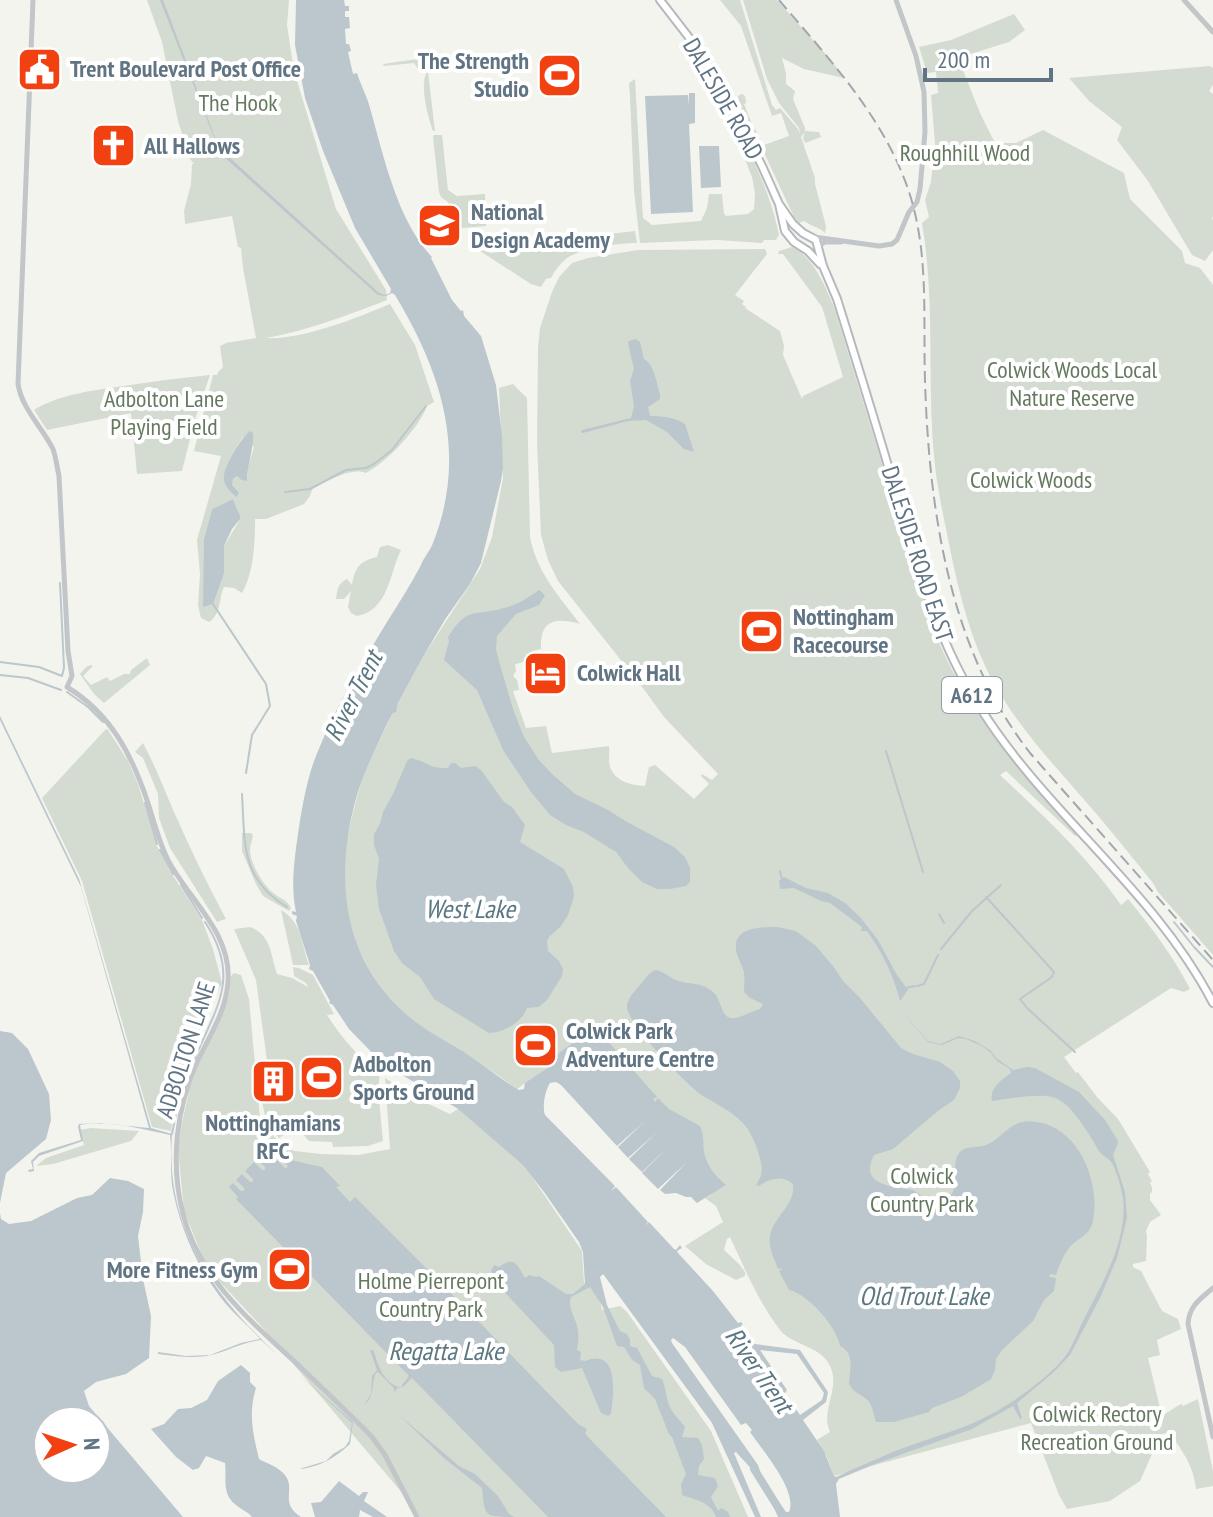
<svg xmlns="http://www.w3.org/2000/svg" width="1213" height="1517" font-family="'PT Sans Narrow',sans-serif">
<rect width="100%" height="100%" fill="#f4f4ef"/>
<!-- green -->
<path fill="#d4dbd0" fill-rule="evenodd" d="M 147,0 L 289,0 L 287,25 L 294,71 L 336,209 L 386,290 L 387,300 C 348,315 307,331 266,338 C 302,340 357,318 390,304 L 415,345 L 434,402 L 427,406 C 420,427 386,463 366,473 C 354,469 344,474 331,479 L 330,478 L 313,487 L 310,496 L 304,504 L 266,519 L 255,519 C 255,543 254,572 242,593 L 234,588 L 224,587 C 218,599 222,614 209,622 L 201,618 L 198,605 L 200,574 L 197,540 L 221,456 L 194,451 L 213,375 L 217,375 L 218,372 L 223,367 L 220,346 L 226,343 L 256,338 L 243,268 L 241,248 L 238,247 L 232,216 L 185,224 L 184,211 L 191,184 L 192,164 L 194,164 L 190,159 L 178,121 L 162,42 ZM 243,437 L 254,447 L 248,467 L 247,480 L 237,476 L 233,479 L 231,485 L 227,486 C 220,469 234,452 243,437 ZM 233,499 L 241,518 L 224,546 L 205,554 L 204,539 L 212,509 Z
M 720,0 L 740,0 L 772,105 L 776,110 L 780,108 L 798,129 L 800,134 L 799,128 L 779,103 L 767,79 L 743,0 L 777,0 L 831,60 L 844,78 L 804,69 L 782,58 L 786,73 L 786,84 L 795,91 L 793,99 L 805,128 L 805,131 L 819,132 L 821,137 L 805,143 L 803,138 L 805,132 L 801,137 L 815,178 L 815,184 L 826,226 L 825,233 C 819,227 811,226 804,221 L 799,223 L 794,217 L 761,146 L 740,107 L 738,96 L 742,94 L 745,96 L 746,103 L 744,104 L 752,124 L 764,145 L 789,136 L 781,113 L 772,116 L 741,26 Z
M 1014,14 L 1025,30 L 1009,42 L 958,58 L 980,113 L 995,143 L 1016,143 L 1043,130 L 1124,173 L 1130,199 L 1182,251 L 1185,263 L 1200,268 L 1213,285 L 1213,955 L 1158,892 L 1153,883 C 1131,856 1110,829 1087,803 C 1054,765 1018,727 994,683 C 970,640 959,592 949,544 C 944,518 938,492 935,466 C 926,385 936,304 922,223 L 929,217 L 925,200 L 931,182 L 935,144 L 931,95 L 938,93 L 936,72 L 927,73 L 919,47 L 951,40 Z
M 445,55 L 450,59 L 447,70 L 428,72 L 435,131 L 433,131 C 428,117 419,85 427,72 L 420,72 L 414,63 L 384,66 L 383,64 Z
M 1210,66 L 1213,68 L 1213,85 L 1209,91 L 1213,94 L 1213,216 L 1212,219 L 1213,220 L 1213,250 L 1205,261 L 1192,255 L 1148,181 L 1117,140 L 1122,127 L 1089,101 L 1069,78 Z
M 635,79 L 643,218 L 652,225 L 701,221 L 707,208 L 709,194 L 722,194 L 724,214 L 726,216 L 748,214 L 754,209 L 755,193 L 752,177 L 721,100 L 711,85 L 713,84 L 721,95 C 744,141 769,185 779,235 L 776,240 L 764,240 L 762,243 L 717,240 L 640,243 L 634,191 L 630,96 L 629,83 Z
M 434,135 L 442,135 L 448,190 L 457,196 L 485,194 L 486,226 L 461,228 L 456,231 L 448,202 L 441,197 L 439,192 L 433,137 Z
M 635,231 L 637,243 C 620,243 581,248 567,258 C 560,264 555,270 551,278 L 546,279 L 541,287 L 531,284 L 480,251 L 489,249 L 490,253 L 516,250 L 516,243 L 545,235 L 547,239 L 554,236 L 558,244 L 590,240 L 595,239 L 593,233 L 609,234 Z
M 792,247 C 814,258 824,284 834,307 L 900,522 L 898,524 L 907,555 L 910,555 C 921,594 933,634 952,670 C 985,732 1030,783 1077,835 L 1075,836 L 1006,771 L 1000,775 C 1044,816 1087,856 1121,905 L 1128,899 C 1152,928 1173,956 1190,989 L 1184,992 L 1171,988 L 1064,1057 L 1076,1073 L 1078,1072 L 1097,1097 L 1118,1119 L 1150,1172 L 1148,1174 L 1152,1181 L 1150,1183 L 1152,1187 L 1152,1192 L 1150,1194 L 1150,1200 L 1161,1215 L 1150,1222 L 1146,1231 L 1147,1236 L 1146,1261 L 1133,1264 L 1133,1267 L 1141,1271 L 1162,1311 L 1178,1319 L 1181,1329 L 1157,1340 L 1160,1355 L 1148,1358 L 1162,1416 L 1179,1405 L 1182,1404 L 1183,1406 L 1198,1399 L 1213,1471 L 1213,1486 L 1196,1489 C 1194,1468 1183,1450 1169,1433 L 1161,1434 L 1140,1481 L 1110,1501 L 1067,1509 L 1059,1495 L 1031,1423 L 834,1476 L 827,1457 L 817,1440 L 830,1432 C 820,1410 841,1389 830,1366 C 821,1346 792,1345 780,1330 C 758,1301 745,1269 730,1237 L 727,1239 L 724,1250 L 739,1264 L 745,1272 L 745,1276 L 736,1280 L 706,1264 L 685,1246 L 723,1222 L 716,1206 L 705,1198 L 711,1195 L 687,1143 L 587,1040 L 517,1089 C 499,1076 481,1063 462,1051 C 445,1040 426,1031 411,1019 C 363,980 339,917 345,856 C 347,836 352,816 357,797 C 365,768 380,739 393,713 L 396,711 L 398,703 L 424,655 L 480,569 L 492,537 L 503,478 L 499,388 L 513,384 L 527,398 L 530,537 C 537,573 559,596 580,624 C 555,617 540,620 541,649 L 532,651 C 531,659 523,663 515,664 L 516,671 L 513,676 L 517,680 L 519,690 L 513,691 L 526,728 L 546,726 L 552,753 L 609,746 C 610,752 608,761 610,767 C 616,782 631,785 645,786 L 649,767 L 655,765 L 694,799 L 709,784 L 701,776 L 702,774 L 712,780 L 718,774 L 664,717 L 643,688 L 558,581 L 548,560 L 541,535 L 537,443 L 538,348 L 540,328 L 552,292 L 559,277 L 572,263 L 588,258 L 638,250 L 765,249 L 767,254 L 735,295 L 744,301 L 742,304 L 746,307 L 745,308 L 780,331 L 784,346 L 783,355 L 802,399 L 803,396 L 843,377 L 822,307 L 783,254 L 778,254 L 779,251 Z
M 210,375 L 195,419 L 182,471 L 137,474 L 131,413 L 47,430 L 34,410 C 58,395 89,391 117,387 C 148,382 179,378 210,375 Z
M 388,545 L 401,550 C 389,574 389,610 357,616 L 351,613 L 348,607 L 351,591 L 344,599 L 336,599 C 337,590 338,583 347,579 L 352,585 C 355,567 360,561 377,557 L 380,547 Z
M 147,658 L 150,665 L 104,703 L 94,694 L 80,674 L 86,667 L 91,665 L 93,666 L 83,676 L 91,685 L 107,677 L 110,681 L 124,674 L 130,674 L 131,670 Z
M 106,729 L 108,730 L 128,761 L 138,784 L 157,846 L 170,871 L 202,920 L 213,949 L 222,983 L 191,1050 L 174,1108 L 171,1131 L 152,1127 L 82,881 L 42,798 Z
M 143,743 C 155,765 164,789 174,812 C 190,848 207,884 226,919 L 217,922 L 170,848 L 159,818 L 158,794 L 143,758 L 135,752 Z
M 242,833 L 251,833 L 253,836 C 252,841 250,845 250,849 C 250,864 264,887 276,895 C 283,900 286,899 291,908 L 289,911 L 263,896 L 256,884 L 242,851 Z
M 281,910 C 302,922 301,943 309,965 L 293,965 Z
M 250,927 C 271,934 271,956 277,974 L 292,978 L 308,987 L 306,983 L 294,976 L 293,967 L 299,968 L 313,975 L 334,1014 L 327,1015 C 341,1037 359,1058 380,1074 L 378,1088 L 383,1141 L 368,1146 L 333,1147 L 332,1142 L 309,1141 L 302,1133 L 298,1135 L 294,1128 L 279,1138 L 267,1124 L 261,1098 L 267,1097 L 264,1072 L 268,1068 L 256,980 L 234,929 Z
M 234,973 L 241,975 L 249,999 L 260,1119 L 265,1126 L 283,1147 L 295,1151 L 321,1154 L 358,1155 L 390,1149 L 385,1078 L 420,1100 L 450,1114 L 458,1109 L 522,1162 L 582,1251 L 584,1283 C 596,1287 600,1298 602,1310 L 620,1306 L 627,1312 L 711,1431 L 748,1517 L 420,1517 L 414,1507 L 262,1327 L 207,1268 L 184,1211 L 178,1149 L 182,1123 L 190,1087 L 199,1062 L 219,1023 L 229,995 L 231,976 Z
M 91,1128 L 139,1131 L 131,1141 L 53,1164 L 36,1166 L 46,1158 L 84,1145 L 79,1130 Z"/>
<!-- water -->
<path fill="#bbc7cc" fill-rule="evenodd" d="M 160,0 L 163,0 L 219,148 L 379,293 L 385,295 L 390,293 L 391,289 L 355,228 L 323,151 L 305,98 L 295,45 L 296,0 L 344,0 L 345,6 L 349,6 L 349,11 L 345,11 L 345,17 L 349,17 L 350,28 L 345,29 L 346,44 L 349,44 L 351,51 L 348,52 L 353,74 L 357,73 C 361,86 367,96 370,108 C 384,157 397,220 432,257 L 431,258 L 452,300 L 461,311 L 463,310 L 464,316 L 481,336 L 496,385 L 502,436 L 503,469 L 501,481 L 481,563 L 470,584 L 446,618 L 424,655 L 398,703 L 396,712 L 393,713 L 388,722 C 377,745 365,770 357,795 C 334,875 341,958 407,1015 C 424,1030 445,1040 464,1052 C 483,1064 500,1079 519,1090 L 524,1089 L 525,1083 L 553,1064 L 551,1059 C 566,1049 587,1027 605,1038 L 657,1097 L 653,1099 L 655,1102 L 658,1098 L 669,1109 L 700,1126 C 704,1135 703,1143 704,1152 C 706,1165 716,1177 726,1185 L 697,1203 L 691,1197 L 686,1197 L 676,1193 L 665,1194 L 660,1190 L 686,1163 L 658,1189 L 642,1173 L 669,1146 L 642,1172 L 629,1159 L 657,1132 L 628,1158 L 618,1147 L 645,1121 L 617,1146 L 561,1085 L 556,1082 L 550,1083 C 545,1091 542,1106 545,1115 L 615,1186 L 611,1191 L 616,1187 L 648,1222 L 645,1226 L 649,1222 L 674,1249 L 676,1250 L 680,1245 L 682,1248 L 677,1251 L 678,1253 L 713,1291 L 738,1323 L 741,1322 L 743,1324 L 741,1326 L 755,1344 L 800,1350 L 828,1392 L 826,1402 L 803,1420 L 824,1451 L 834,1476 L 836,1477 C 858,1467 880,1457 903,1448 C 922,1441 942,1435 961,1428 C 997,1414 1030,1392 1058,1365 C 1070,1353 1075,1338 1082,1323 C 1101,1285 1128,1242 1123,1198 C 1121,1187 1117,1172 1112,1163 C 1108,1157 1103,1157 1099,1151 C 1090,1136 1071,1101 1052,1097 C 1039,1093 1006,1099 992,1101 C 989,1089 1001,1080 1011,1073 L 1010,1069 L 997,1061 L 991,1053 L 982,1046 L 966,1039 L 958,1038 L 942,1045 L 928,1042 L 899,1008 L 928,1041 L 941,1044 L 959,1036 L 975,1041 L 991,1051 L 996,1058 L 1013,1070 L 1027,1067 L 1035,1068 L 1079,1092 L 1105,1120 L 1117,1139 L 1118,1143 L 1113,1155 L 1125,1192 L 1127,1218 L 1117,1258 L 1100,1298 L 1070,1355 L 1054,1372 L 1017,1403 L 1022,1418 L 1020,1419 L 1013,1406 L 972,1429 L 875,1464 L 839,1479 L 836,1484 L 840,1517 L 778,1517 L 767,1491 L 768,1489 L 770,1490 L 786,1512 L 789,1512 C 798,1491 763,1451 750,1432 L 752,1430 L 746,1423 L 741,1425 L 685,1347 L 673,1338 L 671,1340 L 672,1343 L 758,1465 L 761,1474 L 758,1476 L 736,1452 L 734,1453 L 761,1517 L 755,1517 L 712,1423 L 603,1274 L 600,1277 L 607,1305 L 620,1331 L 627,1334 L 630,1340 L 630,1346 L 637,1348 L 652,1376 L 662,1379 C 666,1388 666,1397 669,1405 C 673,1415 679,1418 685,1427 L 682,1437 L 698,1438 L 702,1445 L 704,1459 L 699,1466 L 698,1475 L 715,1478 L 718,1486 L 711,1497 L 718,1511 L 721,1508 L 728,1512 L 730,1517 L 716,1517 C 711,1502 696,1500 682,1495 L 681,1484 L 686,1474 L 672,1437 L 669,1434 L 655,1399 L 644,1388 L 640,1365 L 632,1360 L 624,1347 L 617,1346 L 603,1307 L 590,1287 L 571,1297 C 567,1308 576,1318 578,1330 C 579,1337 578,1343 577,1350 L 581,1352 L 580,1360 L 585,1361 C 619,1347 614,1394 611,1413 L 608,1416 L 601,1413 L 582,1368 L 561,1372 L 555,1367 L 554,1345 L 498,1285 L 491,1271 L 494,1265 L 499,1267 C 515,1255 518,1266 525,1278 L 529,1275 L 537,1277 L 539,1276 L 566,1294 L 573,1294 L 585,1284 L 583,1252 L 579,1242 L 544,1192 L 523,1165 L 458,1109 L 381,1062 L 349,1029 L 333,1005 L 329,1003 L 330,1001 L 313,971 L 309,969 L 310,965 L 296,921 L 297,916 L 292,914 L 292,911 L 296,912 C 290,885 295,855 299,827 C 303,802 308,774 318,751 C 336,706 362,663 387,622 C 399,603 411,584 421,565 C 424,557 430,551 433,543 C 468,454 442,373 395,295 L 392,293 L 386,296 L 378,295 L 222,155 L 208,158 L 217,153 L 219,150 ZM 760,1350 L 797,1354 L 824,1393 L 822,1400 L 800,1415 L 791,1402 L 788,1403 L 783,1396 L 787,1390 Z
M 689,93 L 695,93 L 695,123 L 689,124 L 693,212 L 651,214 L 645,96 L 688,95 L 689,105 Z
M 699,146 L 719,146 L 721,187 L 701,188 Z
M 636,339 L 640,342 L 644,359 C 654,364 657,384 660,395 L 660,399 L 648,407 L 650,416 C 661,416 675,417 685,424 L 694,452 L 684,449 L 667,432 L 646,420 L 628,421 L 583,433 L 581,432 L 582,430 L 631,418 L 634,406 L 630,381 L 634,369 L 628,343 L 629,341 Z
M 250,431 L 253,433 C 254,450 247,464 247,481 L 242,480 L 237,476 L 233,479 L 232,485 L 239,493 L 236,497 C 231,492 225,487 224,480 C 222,468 241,438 250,431 Z
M 233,499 L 241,518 L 232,529 L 224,546 L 224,573 L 213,604 L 203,607 L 204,539 L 212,509 Z
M 539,590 L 545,595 L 539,605 L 516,614 L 497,636 L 496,650 L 499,661 L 513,709 L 523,735 L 538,759 L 551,773 L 575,794 L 608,810 L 627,822 L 674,847 L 685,857 L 690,868 L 690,882 L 686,886 L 670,889 L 657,889 L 642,882 L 628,868 L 616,852 L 584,832 L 566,825 L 550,815 L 531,792 L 503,750 L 477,690 L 444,660 L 449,641 L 448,637 C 468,605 474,617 504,608 C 517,605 528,598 539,590 Z
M 0,716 L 79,879 L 151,1128 L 172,1134 C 162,1269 263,1342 353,1422 L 350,1444 C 335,1458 320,1467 299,1469 L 326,1461 L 333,1454 L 345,1447 L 349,1441 L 352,1423 L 261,1340 C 243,1342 228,1351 211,1355 C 194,1359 175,1356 158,1354 L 158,1352 L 186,1356 L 210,1355 L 241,1343 L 260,1339 C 249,1326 236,1316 225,1303 C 198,1270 179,1227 172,1185 C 170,1168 172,1151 170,1135 C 142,1129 109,1120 80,1125 L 83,1141 L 39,1156 L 33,1162 L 34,1171 L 29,1172 L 28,1170 L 33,1169 L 31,1161 L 39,1153 L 81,1140 L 78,1127 L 79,1124 L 99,1123 L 149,1128 L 81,887 L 0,720 Z
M 411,758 C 426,761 429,769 448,768 L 451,763 L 455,763 L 461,768 L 475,766 L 481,770 L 504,802 L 512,807 L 525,825 L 520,842 L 564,869 L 573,887 L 574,897 L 568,915 L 561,926 L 549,937 L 547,941 L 548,951 L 559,961 L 563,969 L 562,976 L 547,1000 L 539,1007 L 527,1008 C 522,1022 504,1033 489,1033 L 434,999 L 420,977 L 402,963 L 394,951 L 379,909 L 376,885 L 379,859 L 374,845 L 374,834 L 380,824 L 383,812 L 393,794 L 407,761 Z
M 784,877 L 806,888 L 828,893 L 845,903 L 860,917 L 878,940 L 897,975 L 908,990 L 900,1001 C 894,976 882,952 867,931 L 861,931 L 862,927 L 830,903 L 821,901 L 794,888 L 780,889 L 779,881 Z
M 777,927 L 796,931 L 816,946 L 833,966 L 843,981 L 860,998 L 901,1048 L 913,1054 L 940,1062 L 953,1071 L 960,1081 L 960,1088 L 954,1100 L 939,1110 L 893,1149 L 874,1155 C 862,1179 879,1185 901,1188 C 903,1189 910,1189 913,1190 C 923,1195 932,1208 945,1200 C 964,1190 947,1162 962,1150 C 969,1146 978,1148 986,1145 C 999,1140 1008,1125 1022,1122 C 1029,1120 1039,1122 1046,1124 C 1083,1137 1100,1186 1093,1221 C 1090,1236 1077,1238 1069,1248 C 1063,1256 1059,1266 1056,1275 L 1050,1274 L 1049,1277 L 1056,1278 L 1054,1291 L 1044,1300 L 1033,1321 L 1002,1350 L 996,1359 L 995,1370 L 991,1379 L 963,1396 L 932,1408 L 929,1412 L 894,1422 L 876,1422 C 874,1415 873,1408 869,1402 C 863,1394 854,1394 849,1384 C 850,1370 855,1353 840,1346 C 837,1327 808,1294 789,1290 L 779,1271 L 783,1268 L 778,1269 C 775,1260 768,1248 770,1237 C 772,1218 796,1205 793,1184 C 782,1175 770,1178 759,1186 L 756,1185 C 758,1181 760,1179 761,1175 C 765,1165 753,1136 747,1128 C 736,1113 718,1105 703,1096 C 688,1087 627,1023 627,1007 C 627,999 634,992 639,986 C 645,979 648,973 656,970 C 665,972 671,979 679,981 C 692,985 703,982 714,993 C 721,999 721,1017 731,1018 C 740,1019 751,1011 760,1009 L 763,1004 L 750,998 L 744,992 C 744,986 745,979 744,972 C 742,964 736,956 736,948 C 734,927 763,927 777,927 Z
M 0,1031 L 12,1033 L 28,1049 L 49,1094 L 51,1120 L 46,1139 L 6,1173 L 0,1203 Z
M 261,1154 L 273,1156 L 286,1169 L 288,1166 L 283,1161 L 286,1159 L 322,1167 L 340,1186 L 336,1187 L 350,1202 L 355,1197 L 452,1294 L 578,1424 L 587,1429 L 585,1433 L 588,1437 L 666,1517 L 548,1517 L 412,1378 L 404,1386 L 396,1389 L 395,1393 L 393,1387 L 378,1372 L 376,1373 C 370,1385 376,1396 364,1405 L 371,1394 L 372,1376 L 377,1370 L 370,1350 L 373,1350 C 379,1366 382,1381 400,1388 L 409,1376 L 236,1199 L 238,1197 L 229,1187 L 233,1183 L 241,1191 L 244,1191 L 244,1188 L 236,1180 L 242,1174 L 250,1182 L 253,1182 L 253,1179 L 245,1171 L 254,1162 L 262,1170 L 265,1170 L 265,1167 L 256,1158 Z
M 110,1178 L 128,1181 L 144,1189 L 143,1212 L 138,1236 L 143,1279 L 151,1316 L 149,1358 L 126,1374 L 96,1382 L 84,1391 L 89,1406 L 183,1517 L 0,1517 L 0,1213 L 1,1219 L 9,1224 L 31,1221 L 77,1198 L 92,1195 ZM 96,1421 L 96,1469 L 48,1469 L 48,1421 Z
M 241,1365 L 250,1373 L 250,1382 L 256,1388 C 248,1413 253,1434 259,1459 C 266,1463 276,1466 282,1472 C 299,1487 277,1502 301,1517 L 252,1517 C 247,1511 242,1510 236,1505 C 221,1494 227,1478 225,1463 L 206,1456 L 199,1468 L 193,1470 L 176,1457 L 151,1429 L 164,1424 L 178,1409 L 191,1408 L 207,1400 L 218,1381 Z
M 399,1415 L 459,1466 L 475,1474 L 498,1496 L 509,1514 L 514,1517 C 484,1517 485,1517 482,1488 L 445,1459 Z
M 339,1481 L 359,1496 L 363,1492 L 368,1492 L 364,1501 L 387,1517 L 373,1517 L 360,1510 L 359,1517 L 315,1517 L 311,1503 L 321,1502 Z"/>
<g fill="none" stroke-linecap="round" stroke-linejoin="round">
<!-- stream -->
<path stroke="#bbc7cc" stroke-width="2" d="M 285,492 L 310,489 L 346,470 L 366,468 L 374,464 L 392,450 L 426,406
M 213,604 L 266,684 L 270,706 L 252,735 L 246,773
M 0,662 L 39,667 L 62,676 L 64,668 L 60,583
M 0,675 L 28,678 L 61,690
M 67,692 L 88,707 L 103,722
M 886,751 L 923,872
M 242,794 C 245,842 240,879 287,907
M 145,803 L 157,844
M 160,850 L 173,874
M 780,871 L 782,879
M 181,885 L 202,918
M 986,897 L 1054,972 L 1052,977 L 1020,999 L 1027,1008 L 1075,1052
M 939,914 L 944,923
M 1174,922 L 1194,947 L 1213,967
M 941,949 L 972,911 L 1001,885
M 917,986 L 924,984 L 938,955
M 906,988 L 915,986
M 191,1068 C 212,1012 244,981 205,922
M 177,1104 L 188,1074
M 172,1134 L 176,1113"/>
<!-- river -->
<path stroke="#bbc7cc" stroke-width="8" d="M 754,1469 L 784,1517"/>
<defs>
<path id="primary" d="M 660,0 L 701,53 L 720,84 L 762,166 L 779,204 L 785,231 L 794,242 L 808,251 L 820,264
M 779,204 L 793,224 L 803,233 L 816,240 L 823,266 L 837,299 C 857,363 877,427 895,490 C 917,566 938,643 981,709 C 1048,815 1155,891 1213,1003"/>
</defs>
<!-- primary casing -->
<use href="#primary" stroke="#b5b9bd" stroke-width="10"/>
<!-- tertiary -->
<path stroke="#c2c6c9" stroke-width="5" d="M 33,0 L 18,384 C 22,409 42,427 53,449 C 56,458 57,467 59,476 L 68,651 L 72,676 L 67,687 C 111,714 132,755 148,803 C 154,822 159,842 168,860 C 189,900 232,933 228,982 C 226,1011 210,1035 198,1060 C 176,1108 170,1163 183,1214 C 199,1277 248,1319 294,1361 C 320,1386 347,1411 372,1437 L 385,1455 L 417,1517
M 1184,0 L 1213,32
M 814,237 L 879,246 L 892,244 L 897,240 L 909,212 L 917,202 L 920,189 L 925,132 L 924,92 L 916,56 L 896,0
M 817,247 L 825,242 L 841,242
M 1213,1288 C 1200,1299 1189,1306 1188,1324 L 1213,1437"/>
<!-- primary -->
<use href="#primary" stroke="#fff" stroke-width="6"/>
<!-- rail -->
<path stroke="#a0a7ad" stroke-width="2" stroke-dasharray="12 6" stroke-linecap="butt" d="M 779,0 C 829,59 886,119 910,195 C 929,256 923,318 925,381 C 929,510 949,649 1030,753 L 1213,960"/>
</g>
<!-- icons -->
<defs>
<symbol id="civic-square" viewBox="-11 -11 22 22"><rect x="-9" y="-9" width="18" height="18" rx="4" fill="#f24111" stroke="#fff"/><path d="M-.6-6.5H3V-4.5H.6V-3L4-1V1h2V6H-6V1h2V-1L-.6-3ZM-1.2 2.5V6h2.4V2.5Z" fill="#fff"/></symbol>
<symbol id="stadium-square" viewBox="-11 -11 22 22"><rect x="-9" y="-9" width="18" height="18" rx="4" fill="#f24111" stroke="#fff"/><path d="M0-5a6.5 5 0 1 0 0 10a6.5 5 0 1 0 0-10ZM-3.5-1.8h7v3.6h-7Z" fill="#fff"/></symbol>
<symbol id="church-square" viewBox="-11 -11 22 22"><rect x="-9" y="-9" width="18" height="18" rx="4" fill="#f24111" stroke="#fff"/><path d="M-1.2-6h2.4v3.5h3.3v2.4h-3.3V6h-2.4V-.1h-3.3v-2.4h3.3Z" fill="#fff"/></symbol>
<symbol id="university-square" viewBox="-11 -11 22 22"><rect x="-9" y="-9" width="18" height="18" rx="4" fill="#f24111" stroke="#fff"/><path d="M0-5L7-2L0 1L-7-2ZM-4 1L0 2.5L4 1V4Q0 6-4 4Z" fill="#fff"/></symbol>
<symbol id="hotel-square" viewBox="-11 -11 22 22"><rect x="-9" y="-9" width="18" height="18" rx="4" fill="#f24111" stroke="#fff"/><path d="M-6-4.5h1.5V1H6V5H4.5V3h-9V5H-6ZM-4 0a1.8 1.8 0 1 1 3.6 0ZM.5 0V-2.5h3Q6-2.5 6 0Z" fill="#fff"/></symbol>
<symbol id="building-square" viewBox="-11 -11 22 22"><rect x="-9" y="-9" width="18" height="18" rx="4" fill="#f24111" stroke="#fff"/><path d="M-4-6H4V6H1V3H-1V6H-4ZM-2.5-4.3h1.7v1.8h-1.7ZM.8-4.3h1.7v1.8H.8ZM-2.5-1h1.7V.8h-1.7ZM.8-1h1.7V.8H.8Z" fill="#fff"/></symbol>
</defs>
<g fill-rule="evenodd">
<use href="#civic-square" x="14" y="44" width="51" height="51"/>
<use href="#stadium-square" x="534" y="50" width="51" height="51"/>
<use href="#church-square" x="88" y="120" width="51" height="51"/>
<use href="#university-square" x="414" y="200" width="51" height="51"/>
<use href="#stadium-square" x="736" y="606" width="51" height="51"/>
<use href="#hotel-square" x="520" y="648" width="51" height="51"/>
<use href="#stadium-square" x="510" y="1020" width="51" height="51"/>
<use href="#stadium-square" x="296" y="1052" width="51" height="51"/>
<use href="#building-square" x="248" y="1056" width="51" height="51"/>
<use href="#stadium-square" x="264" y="1244" width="51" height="51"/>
</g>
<g text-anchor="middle" stroke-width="8" stroke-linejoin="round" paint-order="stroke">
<!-- shield labels -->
<rect fill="#fff" stroke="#909ea8" stroke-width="2" x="942" y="677" width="60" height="36" rx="6"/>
<g font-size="22" font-weight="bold" fill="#607483">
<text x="972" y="703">A612</text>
</g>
<!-- poi labels -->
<g font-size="24" font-weight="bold" fill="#607483" stroke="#fff" text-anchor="start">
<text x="529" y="69" text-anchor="end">The Strength<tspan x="529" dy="28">Studio</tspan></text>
<text x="70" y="77">Trent Boulevard Post Office</text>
<text x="144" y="154">All Hallows</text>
<text x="471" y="220">National<tspan x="471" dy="28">Design Academy</tspan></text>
<text x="793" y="625">Nottingham<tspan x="793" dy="28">Racecourse</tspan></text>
<text x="577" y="681">Colwick Hall</text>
<text x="566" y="1039">Colwick Park<tspan x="566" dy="28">Adventure Centre</tspan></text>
<text x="353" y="1072">Adbolton<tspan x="353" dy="28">Sports Ground</tspan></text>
<text x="273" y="1131" text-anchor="middle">Nottinghamians<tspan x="273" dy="28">RFC</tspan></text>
<text x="258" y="1278" text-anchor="end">More Fitness Gym</text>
</g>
<!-- street labels -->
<g font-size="24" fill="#607483" stroke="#fff">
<text transform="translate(723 99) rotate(60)" y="8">DALESIDE ROAD</text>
<text transform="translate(917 554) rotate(72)" y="8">DALESIDE ROAD EAST</text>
<text transform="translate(186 1050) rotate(-72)" y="8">ADBOLTON LANE</text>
</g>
<!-- park labels -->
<g font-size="24" fill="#65795f" stroke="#fff">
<text x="238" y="111">The Hook</text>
<text x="965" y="161">Roughhill Wood</text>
<text x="1072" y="378">Colwick Woods Local<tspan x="1072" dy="28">Nature Reserve</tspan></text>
<text x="164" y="407">Adbolton Lane<tspan x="164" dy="28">Playing Field</tspan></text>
<text x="1031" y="488">Colwick Woods</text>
<text x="922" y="1184">Colwick<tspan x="922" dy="28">Country Park</tspan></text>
<text x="431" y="1289">Holme Pierrepont<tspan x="431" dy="28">Country Park</tspan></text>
<text x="1097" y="1422">Colwick Rectory<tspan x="1097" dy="28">Recreation Ground</tspan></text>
</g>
<!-- water labels -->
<g font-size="26" font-style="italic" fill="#5b7781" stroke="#fff">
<text transform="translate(353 696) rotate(-63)" y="9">River Trent</text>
<text x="470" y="918">West Lake</text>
<text x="924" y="1305">Old Trout Lake</text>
<text x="446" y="1360">Regatta Lake</text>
<text transform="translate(759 1370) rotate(55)" y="9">River Trent</text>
</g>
</g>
<!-- north arrow -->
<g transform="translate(72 1445) rotate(87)"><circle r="38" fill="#ffffff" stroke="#bfc7cd" stroke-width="2"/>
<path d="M0-6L14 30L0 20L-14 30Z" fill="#f24111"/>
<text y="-12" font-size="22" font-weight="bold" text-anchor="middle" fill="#607483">N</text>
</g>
<!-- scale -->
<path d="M925 68v12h126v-12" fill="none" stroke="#607483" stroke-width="4"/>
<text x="937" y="68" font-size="24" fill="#607483" stroke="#ffffff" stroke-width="6" paint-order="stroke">200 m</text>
</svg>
